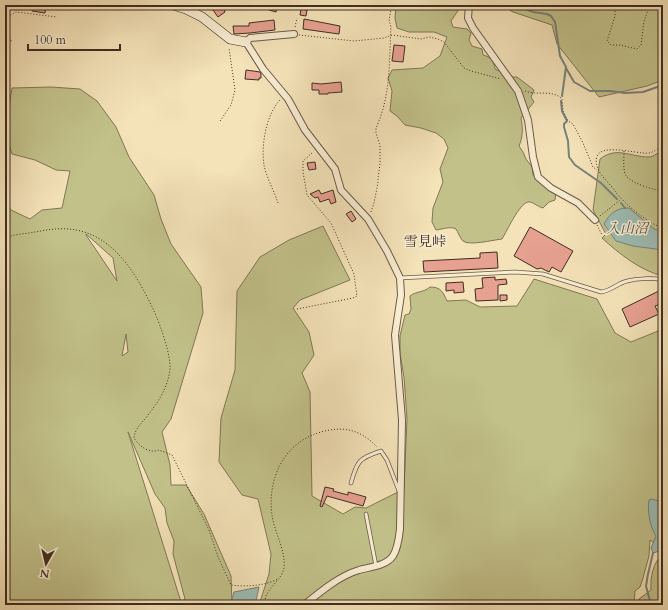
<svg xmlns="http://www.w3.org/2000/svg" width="668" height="610" font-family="Cardo,'Noto Serif JP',serif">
<rect width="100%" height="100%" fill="#f4e2b8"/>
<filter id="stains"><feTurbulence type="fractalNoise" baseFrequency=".005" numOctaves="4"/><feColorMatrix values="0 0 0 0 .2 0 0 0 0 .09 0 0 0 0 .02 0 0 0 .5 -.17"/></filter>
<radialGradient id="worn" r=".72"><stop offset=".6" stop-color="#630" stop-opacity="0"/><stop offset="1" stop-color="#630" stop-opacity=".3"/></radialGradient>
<!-- green -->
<path fill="#c2c18a" stroke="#807756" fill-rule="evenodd" d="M 396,5 L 412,5 L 433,7 L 453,5 L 459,9 L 451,21 L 453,27 L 467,29 L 471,33 L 469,40 L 472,46 L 482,49 L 483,55 C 491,57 494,61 495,69 L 511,77 L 517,77 L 534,90 L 531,97 L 534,102 L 521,118 C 523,128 523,137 519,146 L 523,152 L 526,159 L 532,167 L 533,175 L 540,183 L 556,193 L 555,200 L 549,202 L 543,208 C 538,207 532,201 528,202 C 519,204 507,231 502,239 C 493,240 469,246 463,241 C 460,238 458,232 456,229 C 450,226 444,229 436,230 L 432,222 L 433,208 L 443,182 L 440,169 L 448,148 L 444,139 L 436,133 L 421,128 L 405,125 L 397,116 L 390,111 L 392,91 L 388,78 L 392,70 L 423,68 L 440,56 L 447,37 L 434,32 L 409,32 L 397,28 L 395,18 Z
M 501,5 L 663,5 L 663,80 L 647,86 L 599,97 L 557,44 L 552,25 L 513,12 Z
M 51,87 L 80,89 L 97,101 L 116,127 L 129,157 L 154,195 L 161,219 L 171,244 L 201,287 L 203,313 L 171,419 L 162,432 L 170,465 L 171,485 L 186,485 L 204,514 L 231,576 L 232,605 L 5,605 L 5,202 L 11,210 L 30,219 L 42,210 L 62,208 L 70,171 L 56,170 L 35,160 L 12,154 L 5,132 L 12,88 ZM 86,234 L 113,258 L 117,281 L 86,235 ZM 126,334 L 128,352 L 122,356 ZM 128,432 L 155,494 L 165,508 L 167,523 L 174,541 L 173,554 L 185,599 L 181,602 Z
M 663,150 L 663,276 C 641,271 618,253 602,238 L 606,234 L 593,210 L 600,159 C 617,146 630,157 649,157 C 653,157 659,152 663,150 Z
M 323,226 L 350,280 L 300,300 L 293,308 L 309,332 L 314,355 L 302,373 L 310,392 L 312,496 L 343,514 L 355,507 L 366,508 L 404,489 L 407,419 L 404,377 L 400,354 L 400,336 L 405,315 L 409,314 L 411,309 L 410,296 C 416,291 423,293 430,287 C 441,287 443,292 447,301 L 466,300 L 480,307 L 517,306 L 534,279 L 597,299 L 615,333 L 631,342 L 663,329 L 663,549 L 650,540 L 649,556 L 643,578 L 640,587 L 635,591 L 634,605 L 259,605 L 269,574 L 271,554 L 258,499 L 242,495 L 219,462 L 221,418 L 235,370 L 237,291 L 260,257 L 289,240 Z
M 663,554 L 663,605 L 640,605 L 639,599 L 651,590 C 650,578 653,562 663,554 Z"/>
<!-- water -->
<path fill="#9dbdb5" stroke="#77837a" d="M 625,208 L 629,208 L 654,229 L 663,232 L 663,250 L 633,246 L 616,241 L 604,224 C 609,215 615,209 625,208 Z
M 652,499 L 663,502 L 663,550 L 653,553 L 651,548 L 656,536 C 650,527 647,511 649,500 Z
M 259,587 L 255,605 L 233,605 L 232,599 L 234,592 Z"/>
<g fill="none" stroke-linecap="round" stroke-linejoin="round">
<!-- stream -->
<path stroke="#77837a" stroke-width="2" d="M 516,5 L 533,12 L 547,14 L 551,16 L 555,22 L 560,56 L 566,67 L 562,96
M 566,68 L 574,82 L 590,91 L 610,91 L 625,93 L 643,92 L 663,85
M 561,101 L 562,111 L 567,121 L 564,124 L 564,127 L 568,141 L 569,157 L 575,165 L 601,183 L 617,199
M 621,203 L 625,208
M 651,605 L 646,586 L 648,574 L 653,553"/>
</g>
<!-- building -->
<path fill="#e7a191" stroke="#3f2d22" d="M 33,5 L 46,5 L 45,13 L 32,11 Z
M 219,5 L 230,5 L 224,9 L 225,12 L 218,17 L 213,10 Z
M 269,5 L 277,5 L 276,12 L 269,10 Z
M 301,9 L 307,10 L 306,16 L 300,15 Z
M 304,19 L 340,26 L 339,34 L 303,29 Z
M 274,20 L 275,30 L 250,33 L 234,34 L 233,26 L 249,26 L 249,23 Z
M 394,45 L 405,46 L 403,62 L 392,61 Z
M 246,70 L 260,72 L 261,74 L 261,78 L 259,78 L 259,80 L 245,79 Z
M 341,82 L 342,92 L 328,93 L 328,94 L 319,94 L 319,90 L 312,90 L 312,83 L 321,84 Z
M 315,162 L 316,169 L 309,170 L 307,163 Z
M 319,190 L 321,194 L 333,190 L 336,202 L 331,204 L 329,199 L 320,202 L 318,197 L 315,198 L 310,194 Z
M 351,211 L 356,219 L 352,222 L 346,214 Z
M 530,227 L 573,251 L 561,272 L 552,267 L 549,272 L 541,268 L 537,269 L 514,256 Z
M 497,252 L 498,268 L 424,272 L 423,261 L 480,258 L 480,253 Z
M 495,277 L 495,280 L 506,279 L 507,284 L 498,285 L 498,300 L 476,301 L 475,289 L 483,288 L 482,278 Z
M 463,282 L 464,292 L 454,293 L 454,290 L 446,291 L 446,283 Z
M 663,289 L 663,303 L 655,306 L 659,314 L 630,327 L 622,309 Z
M 500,295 L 507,295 L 507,300 L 500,301 Z
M 325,487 L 334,489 L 333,491 L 348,495 L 348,492 L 366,497 L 363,506 L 327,496 L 322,507 L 320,506 Z"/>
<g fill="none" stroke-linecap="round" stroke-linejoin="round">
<defs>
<path id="lane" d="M 400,278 L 515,272 L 543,274 L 601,292 C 611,291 618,283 627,281 C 638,278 653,278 663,280
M 351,483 C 357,461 359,458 381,451 L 387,460 L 399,491
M 366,514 L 376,566"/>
<path id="street" d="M 469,5 L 468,18 L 473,28 L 518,91 L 528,120 L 533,157 L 538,177 L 551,188 L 578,203 L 595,220
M 294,34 L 250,38 L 246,42 L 263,69 L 288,99 L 305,130 L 335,169 L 341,190 L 368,219 L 387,251 L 400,278 L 401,295 L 395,335 L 402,420 L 400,529 C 399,538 398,548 393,556 C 386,566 370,567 359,570 C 339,576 320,592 304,605"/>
<path id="secondary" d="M 173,5 L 186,9 L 202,17 L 230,39 L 246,42"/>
</defs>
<!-- lane casing -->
<use href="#lane" stroke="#6c5a48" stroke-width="4.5"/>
<!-- street casing -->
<use href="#street" stroke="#6c5a48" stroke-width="8"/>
<!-- secondary casing -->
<use href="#secondary" stroke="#3f2d22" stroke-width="10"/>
<!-- path -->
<path stroke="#3f2d22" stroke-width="1" stroke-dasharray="1 2" stroke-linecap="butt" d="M 615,5 L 615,16 L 607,41 L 611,45 L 620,45 L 637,49 L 641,45 L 644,21 L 650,5
M 5,18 L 16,12 L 57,17
M 295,27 L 297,18
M 5,34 L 11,39 L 11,42
M 299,35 L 354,41 L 384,38 L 392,35 L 421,39 L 429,37 L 438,39 L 444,42 L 464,68 L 471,71 L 501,79
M 525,91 C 538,96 552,89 562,99 L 563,111 L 568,121 L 573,124 L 583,143 L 593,167 L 597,170
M 220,121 L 231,105 L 235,90 L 229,48
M 663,146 C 659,148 654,152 649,153 C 636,155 586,137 598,169 C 600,175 611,185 615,191 C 623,203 649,224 663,228
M 624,151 C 624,158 623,167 625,174 C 629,183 654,190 663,191
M 278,203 C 274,191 266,176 264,165 C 261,145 266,115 280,100
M 371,212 L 374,203 L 378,183 L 378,178 L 380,164 L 380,146 L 376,133 L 376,128 C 391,96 389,61 391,27 L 389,20 L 392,5
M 600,216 L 620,200
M 597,225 L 602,235
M 5,238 C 14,234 25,234 35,232 C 46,230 57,228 68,229 C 113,232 137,275 154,311 C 160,324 171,355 170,369 C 168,387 159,401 148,415 C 142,423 135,428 134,438 C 139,446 149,454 159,450 L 172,455 L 209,530 L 218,557 L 231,585 C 246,587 264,586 278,579
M 297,309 L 353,298 L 357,296 L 354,274 L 331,223 L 307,195 L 303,172 L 303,161 L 313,152
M 264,605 C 265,602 265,599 266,596 C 270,586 282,579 284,568 C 286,550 274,532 272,515 C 267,477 285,440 325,431 C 346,426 362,431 377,447"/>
<!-- lane -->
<use href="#lane" stroke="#f8ecd1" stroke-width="3"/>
<!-- street -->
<use href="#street" stroke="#f8ecd1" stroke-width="6"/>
<!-- secondary -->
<use href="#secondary" stroke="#f8ecd1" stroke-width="9"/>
</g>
<g text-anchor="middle" stroke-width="3" stroke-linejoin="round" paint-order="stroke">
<!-- water labels -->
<g font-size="14" font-style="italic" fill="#565147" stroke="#f8ecd1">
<text x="627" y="233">入山沼</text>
</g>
<!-- neighbourhood labels -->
<g font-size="14" fill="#3f2d22" stroke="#f8ecd1">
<text x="425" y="246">雪見峠</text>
</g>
</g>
<!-- margin -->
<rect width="668" height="610" fill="none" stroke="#f4e2b8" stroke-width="20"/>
<rect x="6" y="6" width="656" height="598" fill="none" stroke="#3f2d22" stroke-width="2"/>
<rect x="10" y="10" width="648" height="590" fill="none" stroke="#3f2d22"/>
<!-- north arrow -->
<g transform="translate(46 564) rotate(188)" stroke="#f8ecd1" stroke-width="3" paint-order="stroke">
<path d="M0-3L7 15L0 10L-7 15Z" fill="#3f2d22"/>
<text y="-6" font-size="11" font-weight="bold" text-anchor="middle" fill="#3f2d22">N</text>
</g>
<!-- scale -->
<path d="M28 44v6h92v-6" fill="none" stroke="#3f2d22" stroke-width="2"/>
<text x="34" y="44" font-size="12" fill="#3f2d22" stroke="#f8ecd1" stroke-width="3" paint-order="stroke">100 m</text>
<rect width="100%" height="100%" filter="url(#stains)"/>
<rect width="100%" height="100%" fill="url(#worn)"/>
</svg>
